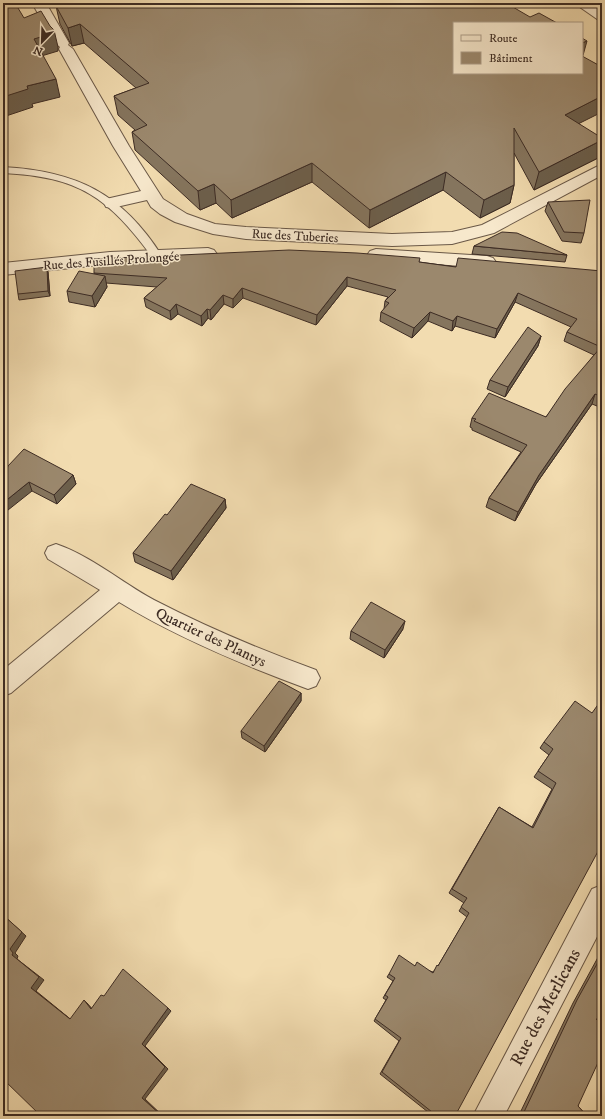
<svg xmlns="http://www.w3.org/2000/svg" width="605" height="1119" font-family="'IM FELL DW Pica',serif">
<rect width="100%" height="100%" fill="#f2dcb0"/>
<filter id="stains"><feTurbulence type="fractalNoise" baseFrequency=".005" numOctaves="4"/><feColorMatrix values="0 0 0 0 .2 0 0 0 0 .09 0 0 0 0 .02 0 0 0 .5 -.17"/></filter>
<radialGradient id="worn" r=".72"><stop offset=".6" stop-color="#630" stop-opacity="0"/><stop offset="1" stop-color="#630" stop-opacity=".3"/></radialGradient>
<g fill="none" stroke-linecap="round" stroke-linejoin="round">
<defs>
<path id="lane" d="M 3,167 C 76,171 122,193 162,256 L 161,258 L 153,258 C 108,197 80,177 3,173 Z"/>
<path id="street" d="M 32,3 L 46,3 L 69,43 L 68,45 L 73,49 L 129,146 L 163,199 L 187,214 L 215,224 L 246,227 L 392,234 L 452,232 L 482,225 L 602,164 L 602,175 L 494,233 L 452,244 L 392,246 L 246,239 L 213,234 L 175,222 L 160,214 L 151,207 L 147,200 L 112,208 L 106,207 L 104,203 L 106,199 L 141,191 L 113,146 L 59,49 L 60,47 L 55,43 Z
M 574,3 L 590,3 L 602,10 L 602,20 L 597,19 Z
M 208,248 L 214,250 L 217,254 L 214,258 L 110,264 L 3,275 L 3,263 L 110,252 Z
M 376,249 L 487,256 L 493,258 L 496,262 L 493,266 L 487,268 L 370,259 L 367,255 L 370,251 Z
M 56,544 C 91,556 121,582 154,600 C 206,627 261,650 316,670 L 320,678 L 316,686 L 308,689 C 243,665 178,638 119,602 L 11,693 L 3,696 L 3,670 L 100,590 L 48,559 L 45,553 L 48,547 Z
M 602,885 L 602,927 L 504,1116 L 473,1116 L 592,889 Z"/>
</defs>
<!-- lane casing -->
<use href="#lane" stroke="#6a5847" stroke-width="2"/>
<!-- street casing -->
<use href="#street" stroke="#6a5847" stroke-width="2"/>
<!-- lane -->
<use href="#lane" fill="#f7e8cc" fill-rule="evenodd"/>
<!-- street -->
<use href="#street" fill="#f7e8cc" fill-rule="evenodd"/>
</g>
<!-- wall -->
<path fill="#85755e" stroke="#3d2c24" d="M 56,6 L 583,56 L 579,124 L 598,158 L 534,190 L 514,153 L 514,185 L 510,203 L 480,218 L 443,190 L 369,228 L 312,182 L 232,218 L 216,203 L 200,210 L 135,150 L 132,132 L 135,130 L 118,115 L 114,96 L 136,88 L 84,43 L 72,46 L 60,24 Z
M 548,202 L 584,233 L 581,243 L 562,241 L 545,211 Z
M 474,246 L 567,255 L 565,262 L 472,254 Z
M 419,262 L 456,267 L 602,271 L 602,408 L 592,404 L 536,484 L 515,521 L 486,507 L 489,498 L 521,452 L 472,430 L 472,428 L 470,427 L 472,418 L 546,417 L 594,355 L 564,341 L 567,332 L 571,327 L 515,302 L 495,338 L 455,326 L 452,331 L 428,321 L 412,338 L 380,321 L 381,312 L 384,309 L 385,301 L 388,297 L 347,286 L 316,325 L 243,298 L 233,308 L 224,304 L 211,320 L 208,318 L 202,326 L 178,314 L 171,320 L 146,307 L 144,298 L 157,287 L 106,283 L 107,287 L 95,307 L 69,302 L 67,291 L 94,274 L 94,273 Z
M 48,272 L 50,296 L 19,300 L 18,294 Z
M 541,336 L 538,346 L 505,397 L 487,389 L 490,380 Z
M 73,475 L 76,484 L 57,504 L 32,491 L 3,484 Z
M 225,499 L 226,508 L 173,580 L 135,562 L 133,553 L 167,515 Z
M 403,629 L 384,658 L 350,639 L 351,631 Z
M 301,693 L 301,701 L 265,752 L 242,738 L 241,731 Z
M 592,713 L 455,1116 L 433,1116 L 380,1074 L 399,1041 L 374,1021 L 386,1000 L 383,998 L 393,981 L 387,977 L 389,974 L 415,966 L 433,972 L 438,966 L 467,917 L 459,911 L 464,903 L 449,893 L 499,807 L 532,827 L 552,789 L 534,777 L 549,755 L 540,748 L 544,742 Z
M 602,950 L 602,1022 L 598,1022 L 578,1106 L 587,1116 L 521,1116 L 522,1114 L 520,1113 L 573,1003 Z"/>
<!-- shaded-wall -->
<path fill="#6c5f4c" stroke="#3d2c24" d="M 80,24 L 84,43 L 72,46 L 68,28 Z
M 54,30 L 58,47 L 58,51 L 38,57 L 34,39 Z
M 587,41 L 582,59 L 582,43 Z
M 56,79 L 60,97 L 32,104 L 33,107 L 3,117 L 3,97 L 27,86 Z
M 602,96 L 602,112 L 560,133 L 565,115 Z
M 602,140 L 602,143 L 598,158 L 534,190 L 539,172 Z
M 312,163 L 312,182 L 232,218 L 231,200 Z
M 446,172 L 443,190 L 369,228 L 370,210 Z
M 214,184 L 216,203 L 200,210 L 198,191 Z
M 514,185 L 510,203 L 480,218 L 484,200 Z
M 47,267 L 48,272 L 50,296 L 48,291 Z
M 105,276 L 107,287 L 95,307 L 92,296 Z
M 347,277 L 347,286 L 316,325 L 317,315 Z
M 242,288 L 243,298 L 233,308 L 233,299 Z
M 518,293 L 515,302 L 495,338 L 497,329 Z
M 223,295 L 224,304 L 211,320 L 210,310 Z
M 176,304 L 178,314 L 171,320 L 170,311 Z
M 207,309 L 208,318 L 202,326 L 201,316 Z
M 430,312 L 428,321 L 412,338 L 414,328 Z
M 457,316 L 455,326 L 452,331 L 453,321 Z
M 541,336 L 538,346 L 505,397 L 508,387 Z
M 595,394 L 592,404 L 536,484 L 515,521 L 518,512 L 539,475 Z
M 73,475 L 76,484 L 57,504 L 54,495 Z
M 29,482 L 32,491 L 3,514 L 3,503 Z
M 225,499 L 226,508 L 173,580 L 171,571 Z
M 405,621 L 403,629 L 384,658 L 385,650 Z
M 301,693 L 301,701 L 265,752 L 264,746 Z
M 3,915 L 26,936 L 15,953 L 18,956 L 17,959 L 44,980 L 36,991 L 74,1022 L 70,1019 L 31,988 L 12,955 L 10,949 Z
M 84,1000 L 87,1003 L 95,1012 L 91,1009 Z
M 168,1008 L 171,1011 L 145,1046 L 168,1069 L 145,1099 L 163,1116 L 162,1116 L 142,1098 L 142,1044 Z"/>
<!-- building -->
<path fill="#9b886d" stroke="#3d2c24" d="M 3,3 L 15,3 L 24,18 L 41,11 L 50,26 L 54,30 L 54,33 L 34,39 L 56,79 L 27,86 L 28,89 L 3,97 Z
M 63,3 L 506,3 L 530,17 L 539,13 L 557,23 L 454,23 L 454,73 L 582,73 L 582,56 L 602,67 L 602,96 L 565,115 L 602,138 L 602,140 L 539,172 L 514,128 L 514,185 L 484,200 L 446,172 L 370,210 L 312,163 L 231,200 L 214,184 L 198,191 L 132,132 L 147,125 L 114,96 L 149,83 L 80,24 L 68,28 L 56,6 Z
M 582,38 L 587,41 L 582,43 Z
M 590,200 L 584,233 L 564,232 L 548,202 Z
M 502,232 L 517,233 L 567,255 L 474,246 Z
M 289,250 L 357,253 L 420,258 L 419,262 L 456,267 L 458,258 L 602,271 L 602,397 L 595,394 L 539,475 L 518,512 L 489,498 L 527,445 L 474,421 L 476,419 L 472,418 L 489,393 L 546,417 L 565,389 L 601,347 L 567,332 L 577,319 L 518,293 L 497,329 L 457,316 L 453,321 L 430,312 L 414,328 L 381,312 L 389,303 L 385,301 L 396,290 L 347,277 L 317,315 L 242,288 L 233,299 L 223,295 L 210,310 L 207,309 L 201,316 L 176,304 L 170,311 L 144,298 L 167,278 L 94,273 L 94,259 Z
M 47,267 L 48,291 L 18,294 L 15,271 Z
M 79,271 L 105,276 L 92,296 L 67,291 Z
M 528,327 L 541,336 L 508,387 L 490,380 Z
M 24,449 L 73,475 L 54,495 L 29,482 L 3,503 L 3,484 L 8,466 Z
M 191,484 L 225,499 L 171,571 L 133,553 L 165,514 L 167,515 Z
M 371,602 L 405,621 L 385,650 L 351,631 Z
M 279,681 L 301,693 L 264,746 L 241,731 Z
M 602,699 L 602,844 L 455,1116 L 437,1116 L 382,1072 L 401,1038 L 375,1019 L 388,997 L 385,995 L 395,978 L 389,974 L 399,955 L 415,966 L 417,962 L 433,973 L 437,965 L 438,966 L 469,913 L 461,907 L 467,898 L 452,889 L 499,807 L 533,828 L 556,783 L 538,771 L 553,749 L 544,742 L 575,701 L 592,713 Z
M 3,915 L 22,932 L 10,949 L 13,953 L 12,955 L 39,977 L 31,988 L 70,1019 L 84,1000 L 91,1009 L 101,995 L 104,996 L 123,969 L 168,1008 L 142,1044 L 165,1067 L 142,1098 L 162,1116 L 41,1116 L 3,1079 Z
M 602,955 L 602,1019 L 596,1019 L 602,1025 L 602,1054 L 578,1106 L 587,1116 L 524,1116 L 526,1113 L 524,1112 L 577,1000 Z"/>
<g text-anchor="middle" stroke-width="3" stroke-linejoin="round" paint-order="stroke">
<!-- far-street labels -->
<g font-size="13" fill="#3d2c24" stroke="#f7e8cc">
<text transform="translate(295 235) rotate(3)" y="5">Rue des Tuberies</text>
<text transform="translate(111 260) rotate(-4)" y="5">Rue des Fusillés Prolongée</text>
</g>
<!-- street labels -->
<g font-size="15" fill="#3d2c24" stroke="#f7e8cc">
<text transform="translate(211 637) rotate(25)" y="5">Quartier des Plantys</text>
</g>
<!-- near-street labels -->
<g font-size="18" fill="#3d2c24" stroke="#f7e8cc">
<text transform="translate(545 1007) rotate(-62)" y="6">Rue des Merlicans</text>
</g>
</g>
<!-- margin -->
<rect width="605" height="1119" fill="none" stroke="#f2dcb0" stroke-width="16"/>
<rect x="4" y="4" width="597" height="1111" fill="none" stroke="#3d2c24" stroke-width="2"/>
<rect x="8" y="8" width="589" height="1103" fill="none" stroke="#3d2c24"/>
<!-- legend -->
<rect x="453" y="22" width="130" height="52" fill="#f7e8cc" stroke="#ad9d89"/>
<rect x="461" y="35" width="20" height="6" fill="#f7e8cc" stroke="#ad9d89"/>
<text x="489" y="42" font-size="12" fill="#3d2c24">Route</text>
<rect x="461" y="52" width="20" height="12" fill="#9b886d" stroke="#ad9d89"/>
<text x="489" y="62" font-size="12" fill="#3d2c24">Bâtiment</text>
<!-- north arrow -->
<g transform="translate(42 42) rotate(203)" stroke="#f7e8cc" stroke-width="3" paint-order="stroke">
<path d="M0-3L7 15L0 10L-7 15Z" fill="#3d2c24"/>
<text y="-6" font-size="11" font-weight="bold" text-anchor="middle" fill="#3d2c24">N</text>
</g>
<rect width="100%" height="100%" filter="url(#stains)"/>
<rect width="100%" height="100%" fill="url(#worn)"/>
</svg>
